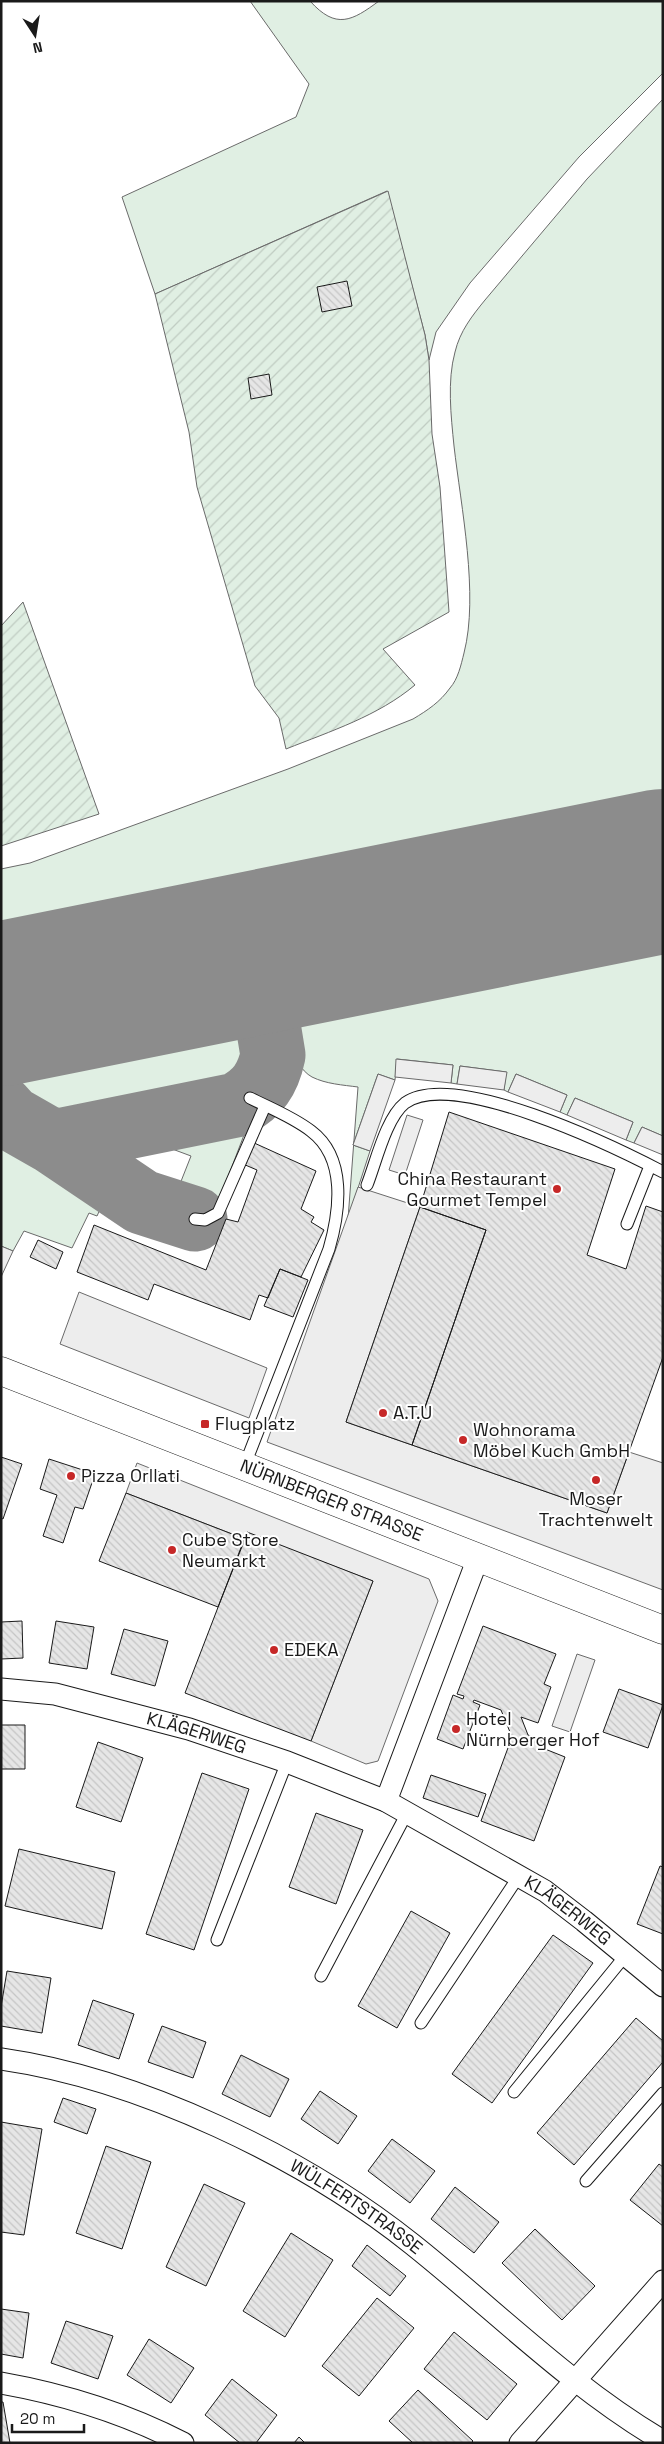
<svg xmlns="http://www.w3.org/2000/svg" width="664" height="2444" font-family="'Space Grotesk',sans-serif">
<defs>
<pattern id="garden-furrows" width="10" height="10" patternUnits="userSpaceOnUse" patternTransform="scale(1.25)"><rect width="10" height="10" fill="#e0efe3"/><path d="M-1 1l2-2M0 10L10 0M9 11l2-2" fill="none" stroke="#c0ccc2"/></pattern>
<pattern id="building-back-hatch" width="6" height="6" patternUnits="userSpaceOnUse" patternTransform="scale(1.25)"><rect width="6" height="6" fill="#e6e6e6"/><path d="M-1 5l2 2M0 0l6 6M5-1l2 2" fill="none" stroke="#c5c5c5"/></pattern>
</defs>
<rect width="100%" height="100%" fill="#fff"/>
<!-- grass -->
<path fill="#e0efe3" stroke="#6a6a6a" d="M 250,1 L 310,1 C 336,30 352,21 379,1 L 663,1 L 663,73 L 579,157 L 470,283 L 436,332 L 429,360 L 425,335 L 387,191 L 155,294 L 122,197 L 296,117 L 309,84 Z
M 663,99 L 663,850 L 1,982 L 1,869 L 30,863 L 288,769 L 413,719 C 428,710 440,702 450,688 C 458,679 461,665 464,653 C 479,595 461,507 454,446 C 451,416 447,381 455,352 C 460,331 472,316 485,300 L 587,179 Z
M 663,891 L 663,1136 L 642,1127 L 634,1143 L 626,1140 L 633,1122 L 575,1098 L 567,1115 L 560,1112 L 567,1095 L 516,1074 L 508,1092 L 504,1090 L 506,1072 L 460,1066 L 457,1084 L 451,1083 L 453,1065 L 397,1059 L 395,1080 L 378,1074 L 353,1145 L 370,1151 L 348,1219 L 358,1087 C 343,1085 326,1084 312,1077 C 291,1066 271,1009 279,986 C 283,972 298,966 311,961 Z
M 228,980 C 248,985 254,994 258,1014 C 262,1035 262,1057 250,1076 C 246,1083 237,1089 230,1093 C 205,1105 71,1135 47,1129 C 28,1123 11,1107 1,1090 L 1,1026 L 11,1021 L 35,1014 L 210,982 Z
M 252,1114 L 215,1211 L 174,1199 L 191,1156 L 140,1137 L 123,1178 L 77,1148 Z
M 1,1120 L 109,1190 L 97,1216 L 89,1213 L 72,1248 L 24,1231 L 13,1251 L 1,1246 Z"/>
<!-- garden -->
<path fill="url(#garden-furrows)" stroke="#6a6a6a" d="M 388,191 L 425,335 L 429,360 L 432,434 L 440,487 L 449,612 L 383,649 L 415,685 C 378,716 331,731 286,749 L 279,718 L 255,686 L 197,487 L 189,432 L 155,294 Z
M 23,602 L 99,814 L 1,846 L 1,626 Z"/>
<!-- parking -->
<path fill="#ededed" stroke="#6a6a6a" d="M 396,1059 L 453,1065 L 451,1083 L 395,1077 Z
M 460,1066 L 507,1072 L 504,1090 L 457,1084 Z
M 378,1074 L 395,1080 L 370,1151 L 353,1145 Z
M 516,1074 L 567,1095 L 560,1112 L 508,1092 Z
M 575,1098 L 633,1122 L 626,1140 L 567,1115 Z
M 407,1115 L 423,1120 L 405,1175 L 389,1170 Z
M 642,1127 L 663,1136 L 663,1155 L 634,1143 Z
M 358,1187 L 420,1207 L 346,1422 L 607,1513 L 629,1452 L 663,1463 L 663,1590 L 267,1442 Z
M 1,1246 L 13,1251 L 1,1277 Z
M 79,1292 L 267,1368 L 249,1418 L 60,1344 Z
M 137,1463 L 429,1579 L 438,1601 L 378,1761 L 366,1764 L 311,1741 L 373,1581 L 247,1533 L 245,1539 L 126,1493 Z
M 577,1654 L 595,1660 L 570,1732 L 552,1726 Z"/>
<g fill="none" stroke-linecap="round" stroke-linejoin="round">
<!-- taxiway -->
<path stroke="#8c8c8c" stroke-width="65" d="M 1,1107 L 11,1118 L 53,1142 L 236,1105 C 258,1094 268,1079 273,1055 L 256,951
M 53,1142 L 142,1202 L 195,1219"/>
<!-- runway -->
<path stroke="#8c8c8c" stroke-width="164" d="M 1,1004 L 663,871"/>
</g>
<!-- building -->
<path fill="url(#building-back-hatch)" stroke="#1a1a1a" d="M 347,281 L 352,306 L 322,312 L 317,287 Z
M 269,374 L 272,395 L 251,399 L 248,378 Z
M 449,1112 L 615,1169 L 587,1255 L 626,1269 L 646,1206 L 663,1212 L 663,1357 L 607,1513 L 412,1445 L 486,1230 L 420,1207 Z
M 252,1142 L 316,1171 L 301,1209 L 314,1217 L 311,1222 L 324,1230 L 301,1277 L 280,1269 L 268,1298 L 259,1295 L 250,1320 L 154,1284 L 148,1300 L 77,1272 L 94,1225 L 206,1270 L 226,1219 L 238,1222 L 257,1170 L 243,1164 Z
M 420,1207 L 486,1230 L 412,1445 L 346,1422 Z
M 38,1240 L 63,1252 L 56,1269 L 30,1257 Z
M 280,1269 L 308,1280 L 293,1317 L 264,1306 Z
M 1,1457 L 22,1464 L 3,1519 L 1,1518 Z
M 49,1459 L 95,1474 L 83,1509 L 75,1507 L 63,1543 L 43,1536 L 57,1495 L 40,1489 Z
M 126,1493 L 245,1539 L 218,1607 L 99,1561 Z
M 247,1532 L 373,1581 L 311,1741 L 185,1693 Z
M 22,1621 L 23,1658 L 1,1659 L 1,1622 Z
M 56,1621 L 94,1627 L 87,1669 L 49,1663 Z
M 483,1626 L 556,1654 L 544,1684 L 551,1687 L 538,1723 L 521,1717 L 528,1735 L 547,1742 L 545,1749 L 565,1757 L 534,1841 L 481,1821 L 512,1737 L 501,1710 L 474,1700 L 473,1702 L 480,1705 L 463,1749 L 437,1739 L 453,1695 L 463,1699 L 464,1696 L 457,1694 Z
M 124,1629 L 168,1641 L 155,1686 L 111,1674 Z
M 619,1689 L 663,1705 L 648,1748 L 603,1732 Z
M 1,1725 L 25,1725 L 25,1769 L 1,1769 Z
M 98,1742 L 143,1758 L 121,1822 L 76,1807 Z
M 202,1773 L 249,1789 L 194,1950 L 146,1934 Z
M 431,1775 L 486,1794 L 478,1817 L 423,1798 Z
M 316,1813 L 363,1830 L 336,1904 L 289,1887 Z
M 19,1849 L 115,1872 L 102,1929 L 5,1906 Z
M 660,1866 L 663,1867 L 663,1934 L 637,1924 Z
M 411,1911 L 450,1933 L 397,2028 L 358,2006 Z
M 553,1935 L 593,1963 L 492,2103 L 452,2074 Z
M 7,1971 L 51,1978 L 42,2033 L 1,2026 L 1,2007 Z
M 93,2000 L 134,2014 L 119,2059 L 78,2045 Z
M 636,2018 L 663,2041 L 663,2062 L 574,2165 L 537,2133 Z
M 162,2026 L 206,2042 L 193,2078 L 148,2062 Z
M 241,2055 L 289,2079 L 270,2117 L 222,2094 Z
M 320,2091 L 357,2116 L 338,2144 L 301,2119 Z
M 63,2098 L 96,2109 L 87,2134 L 54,2122 Z
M 1,2122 L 42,2129 L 24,2235 L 1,2232 Z
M 392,2139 L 435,2171 L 410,2203 L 368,2171 Z
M 106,2146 L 151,2162 L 122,2249 L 76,2233 Z
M 659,2164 L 663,2167 L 663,2226 L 630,2200 Z
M 204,2184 L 245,2203 L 206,2286 L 166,2267 Z
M 455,2187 L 499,2222 L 474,2253 L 431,2219 Z
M 535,2229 L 595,2286 L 562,2320 L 502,2263 Z
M 291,2233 L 333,2260 L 285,2337 L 243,2311 Z
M 367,2245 L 406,2276 L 390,2296 L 352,2266 Z
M 377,2298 L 414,2328 L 359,2396 L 322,2366 Z
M 1,2309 L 29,2313 L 23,2358 L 1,2354 Z
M 66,2321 L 113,2336 L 98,2379 L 51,2363 Z
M 454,2332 L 517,2384 L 487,2420 L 424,2369 Z
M 149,2339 L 194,2368 L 171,2403 L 127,2375 Z
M 232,2379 L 277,2415 L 256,2443 L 240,2443 L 205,2415 Z
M 418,2390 L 473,2441 L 471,2443 L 413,2443 L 389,2421 Z
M 1,2402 L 3,2402 L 10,2443 L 1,2443 Z
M 299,2437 L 305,2443 L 294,2443 Z"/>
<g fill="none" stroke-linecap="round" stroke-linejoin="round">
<defs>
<path id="lane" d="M 367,1185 C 376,1162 386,1118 405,1103 C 453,1068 615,1147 663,1172
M 195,1219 L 205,1220 L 218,1213 L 265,1106
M 627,1224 L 650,1166
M 244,1467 L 329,1249 C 340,1211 347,1158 311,1131 C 293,1117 270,1108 250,1098
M 217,1940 L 287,1762
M 321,1976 L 407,1813
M 421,2023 L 519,1876
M 514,2092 L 625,1956
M 586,2181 L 663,2093"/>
<g id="street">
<path id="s1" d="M 1,1689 L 55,1694 L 189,1729 L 287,1762 L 386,1801 L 545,1891 L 584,1921 L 663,1986"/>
<path d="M 386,1801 L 478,1558"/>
<path id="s2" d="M 1,2059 C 140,2079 303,2157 412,2244 C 495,2310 571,2387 663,2441"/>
<path d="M 1,2383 C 63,2394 127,2414 183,2443"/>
<path d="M 520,2443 L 663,2281"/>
</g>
<g id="secondary">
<path id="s3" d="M 1,1371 L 663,1630"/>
</g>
</defs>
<!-- lane casing -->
<use href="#lane" stroke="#1a1a1a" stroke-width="13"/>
<!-- street casing -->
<use href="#street" stroke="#1a1a1a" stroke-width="23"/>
<!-- secondary casing -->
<use href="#secondary" stroke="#1a1a1a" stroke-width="29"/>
<!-- lane -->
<use href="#lane" stroke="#fff" stroke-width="11"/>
<!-- street -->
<use href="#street" stroke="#fff" stroke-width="21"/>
<!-- secondary -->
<use href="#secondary" stroke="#fff" stroke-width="28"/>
</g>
<!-- markers -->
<g fill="#c62828" stroke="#fff" stroke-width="2">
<circle cx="557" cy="1189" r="5"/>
<circle cx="383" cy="1413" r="5"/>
<rect x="200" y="1419" width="10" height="10" rx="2.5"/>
<circle cx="463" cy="1440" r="5"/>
<circle cx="71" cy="1476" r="5"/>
<circle cx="596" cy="1480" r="5"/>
<circle cx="172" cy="1550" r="5"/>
<circle cx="274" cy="1650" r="5"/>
<circle cx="456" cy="1729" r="5"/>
</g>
<g text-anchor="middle" stroke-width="4" stroke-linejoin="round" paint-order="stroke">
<!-- poi labels -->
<g font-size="18" fill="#1a1a1a" stroke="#fff" text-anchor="start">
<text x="547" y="1185" text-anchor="end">China Restaurant<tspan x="547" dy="21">Gourmet Tempel</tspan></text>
<text x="393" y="1419">A.T.U</text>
<text x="215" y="1430">Flugplatz</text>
<text x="473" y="1436">Wohnorama<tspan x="473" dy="21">Möbel Kuch GmbH</tspan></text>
<text x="81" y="1482">Pizza Orllati</text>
<text x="596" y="1505" text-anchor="middle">Moser<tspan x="596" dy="21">Trachtenwelt</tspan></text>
<text x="182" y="1546">Cube Store<tspan x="182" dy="21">Neumarkt</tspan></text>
<text x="284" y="1656">EDEKA</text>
<text x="466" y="1725">Hotel<tspan x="466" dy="21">Nürnberger Hof</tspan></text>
</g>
<!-- street labels -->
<g font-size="18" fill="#1a1a1a" stroke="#fff">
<text dy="6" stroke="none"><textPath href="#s3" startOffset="355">NÜRNBERGER STRASSE</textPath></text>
<text dy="6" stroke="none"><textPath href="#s1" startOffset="201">KLÄGERWEG</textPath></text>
<text dy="6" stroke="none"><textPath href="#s1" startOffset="615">KLÄGERWEG</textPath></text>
<text dy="6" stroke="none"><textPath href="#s2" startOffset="388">WÜLFERTSTRASSE</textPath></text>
</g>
</g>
<!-- border -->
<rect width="664" height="2444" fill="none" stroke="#1a1a1a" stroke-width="5"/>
<!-- north arrow -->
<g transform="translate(35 35) rotate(168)" stroke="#ffffff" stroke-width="4" paint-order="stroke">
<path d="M0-4L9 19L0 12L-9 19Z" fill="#1a1a1a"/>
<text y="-8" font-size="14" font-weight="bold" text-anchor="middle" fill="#1a1a1a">N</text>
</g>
<!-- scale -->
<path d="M12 2424v8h72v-8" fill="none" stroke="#1a1a1a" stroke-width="2.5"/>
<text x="20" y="2424" font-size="15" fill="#1a1a1a" stroke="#ffffff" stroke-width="4" paint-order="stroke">20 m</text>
</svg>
